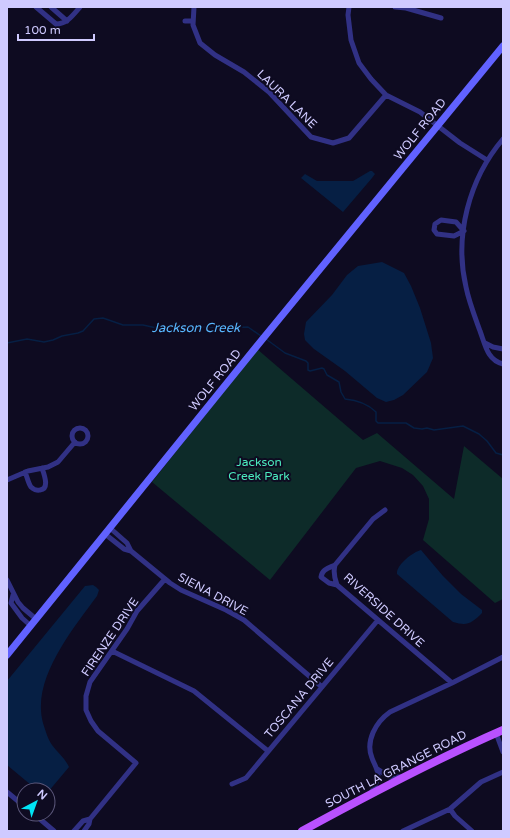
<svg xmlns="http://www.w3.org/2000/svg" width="510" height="838" font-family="'Varela Round',sans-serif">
<rect width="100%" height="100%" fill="#0e0b21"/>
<!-- green -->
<path fill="#0d2b29" d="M 257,349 L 363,440 L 377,433 L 454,499 L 464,446 L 503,479 L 503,599 L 495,603 L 423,540 L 429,519 L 429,499 L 423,486 L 413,475 L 402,468 L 380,461 L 356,468 L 270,580 L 152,482 Z"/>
<!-- water -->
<path fill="#061f44" d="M 370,171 L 372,171 L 375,174 L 372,178 L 343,212 L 301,178 L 305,174 L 317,181 L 353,181 Z
M 382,262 L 404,273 L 411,286 L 420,308 L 431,343 L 433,358 L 427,372 L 403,395 L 394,400 L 386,402 L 377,398 L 345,371 L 314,349 L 305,340 L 304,334 L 306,322 L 332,295 L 347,275 L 358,266 Z
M 421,550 L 443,576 L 461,594 L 482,610 L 482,613 C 471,624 467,626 453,622 L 397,574 C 396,565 413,552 421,550 Z
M 93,585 L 96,587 L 99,590 L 97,596 C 73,629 31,679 43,723 C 45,729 48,740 52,745 C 58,753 65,758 69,767 L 48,792 L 48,790 L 37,790 L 7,765 L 7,681 L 85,586 Z"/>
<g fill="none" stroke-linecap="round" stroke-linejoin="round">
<!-- stream -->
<path stroke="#061f44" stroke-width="1.5" d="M 266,339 L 285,353 L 306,361 L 308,363 L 308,370 L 310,371 L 322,368 L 324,369 L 327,375 L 339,382 L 341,392 L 345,399 C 356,400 368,404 376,412 L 376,421 L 378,423 L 406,423 L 414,428 L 422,429 L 427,428 L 434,430 L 463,426 L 479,434 L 487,441 L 496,453 L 503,455
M 7,343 L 27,339 L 44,342 L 53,340 L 62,336 L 78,333 L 83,331 L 94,319 L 103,318 L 123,325 L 143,325 L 161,329 L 188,326 L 217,328 L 248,327 L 261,336"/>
<!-- minor -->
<path stroke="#313185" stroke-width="5" d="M 36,7 L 56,24 C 67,24 73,15 80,7
M 51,7 L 67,21
M 194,7 L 193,25 L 200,43 L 215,55 L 244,72 L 269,92 L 311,137 L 333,143 L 349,138 L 386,95
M 349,7 L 348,15 L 351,40 L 359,63 L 371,79 L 386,95 L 420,112 L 460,143 L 487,160
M 395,7 L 406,8 L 441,18
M 185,21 L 193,21
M 503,139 C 469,179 454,236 466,287 C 469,302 475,317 480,331 C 485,344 487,360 503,364
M 441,220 L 456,222 L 464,231 L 454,236 L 437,234 L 434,230 L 435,224 Z
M 485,343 L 493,347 L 503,349
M72 436a8 8 0 1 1 16 0a8 8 0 1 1-16 0Z
M 25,472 C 27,476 28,483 31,487 C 33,489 37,491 40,490 C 50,489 44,474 42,468
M 7,480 L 28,471 L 48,467 L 58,462 L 75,442
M 385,510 L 373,519 L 335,565 C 333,572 334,577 337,585 L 452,683
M 110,528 L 127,543 L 131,551
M 105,534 L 124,549 L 131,551 L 170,583 L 181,590 L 226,610 L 244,620 L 322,687
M 335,565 C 329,568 322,569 321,577 L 329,583 L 337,585
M 7,580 L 18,602 L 23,608 L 36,619
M 13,595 L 11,603 L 22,618 L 31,626
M 112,651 L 194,691 L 268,751
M 496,733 L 503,752
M 377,769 L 390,777 L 402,777
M 232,784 L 246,778 L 378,620
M 7,792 L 24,806
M 371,793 C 374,788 377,782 378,776 C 378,769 374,764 372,758 C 365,741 376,722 390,712 L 452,683 L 503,657
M 450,809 L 455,816 L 472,831
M 34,814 L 54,831
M 74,831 L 83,821 L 90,819
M 84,831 L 89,824 L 90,819 L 136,763 L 98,731 L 91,721 L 86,710 L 86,696 L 90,682 L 127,629 L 137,611 L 165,579
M 403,831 L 450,809 L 481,782 L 503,772"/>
<!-- secondary -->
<path stroke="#6162ff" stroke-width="7" d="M 7,655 L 261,341 L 503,46"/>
<!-- primary -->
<path stroke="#b951ff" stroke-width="8" d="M 302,831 C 368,795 434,760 503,730"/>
</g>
<g text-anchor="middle" stroke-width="4" stroke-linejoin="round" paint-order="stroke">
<!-- street labels -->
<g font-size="12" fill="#cfcaff" stroke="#0e0b21">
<text transform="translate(287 99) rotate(44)" y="4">LAURA LANE</text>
<text transform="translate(420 129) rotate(-51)" y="4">WOLF ROAD</text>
<text transform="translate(215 380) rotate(-51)" y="4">WOLF ROAD</text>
<text transform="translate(213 594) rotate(28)" y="4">SIENA DRIVE</text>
<text transform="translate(384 610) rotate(42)" y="4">RIVERSIDE DRIVE</text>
<text transform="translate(110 637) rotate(-56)" y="4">FIRENZE DRIVE</text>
<text transform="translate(299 698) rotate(-50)" y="4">TOSCANA DRIVE</text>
<text transform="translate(396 769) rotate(-27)" y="4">SOUTH LA GRANGE ROAD</text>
</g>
<!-- park labels -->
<g font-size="12" fill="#4bebbe" stroke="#0e0b21">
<text x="259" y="466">Jackson<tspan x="259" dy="14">Creek Park</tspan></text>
</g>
<!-- water labels -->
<g font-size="13" font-style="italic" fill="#58b7ff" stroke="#0e0b21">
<text x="196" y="332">Jackson Creek</text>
</g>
</g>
<!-- border -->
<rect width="510" height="838" fill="none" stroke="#cfcaff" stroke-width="16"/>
<!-- north arrow -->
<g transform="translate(36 802) rotate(41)"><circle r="19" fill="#0e0b21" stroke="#5b577a"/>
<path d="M0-3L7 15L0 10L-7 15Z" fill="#00e4f5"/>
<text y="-6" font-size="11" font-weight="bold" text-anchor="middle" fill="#cfcaff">N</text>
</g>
<!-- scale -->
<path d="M18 34v6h76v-6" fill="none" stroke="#cfcaff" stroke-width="2"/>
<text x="24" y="34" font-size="12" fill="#cfcaff" stroke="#0e0b21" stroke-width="3" paint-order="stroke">100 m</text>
</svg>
